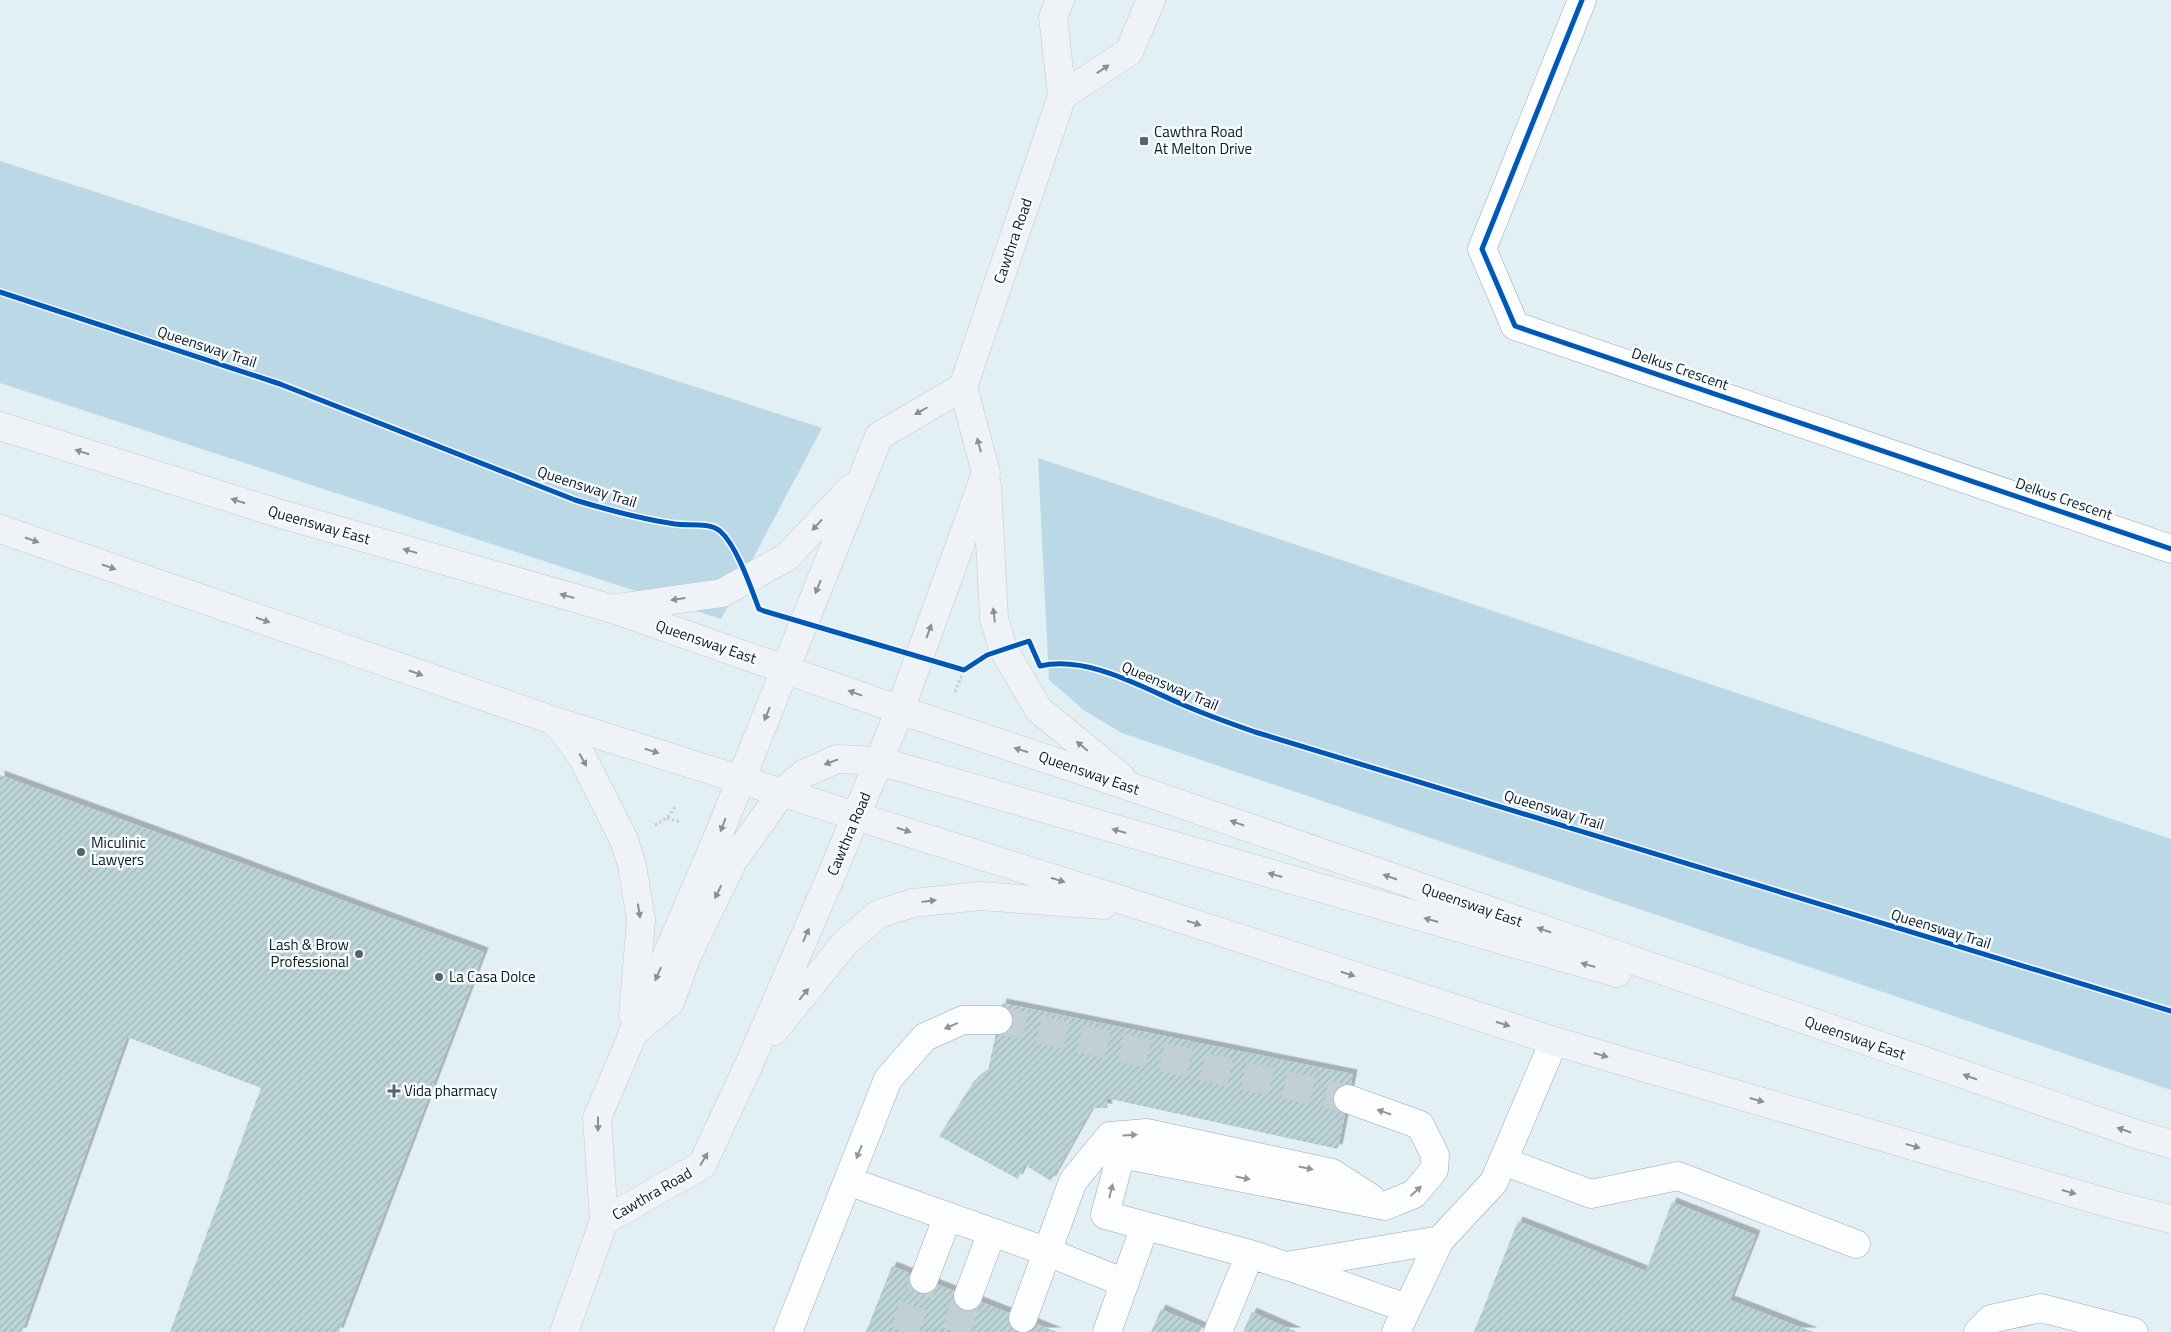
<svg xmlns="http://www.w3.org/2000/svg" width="2171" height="1332" font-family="'Titillium Web',sans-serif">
<defs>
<pattern id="building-hatch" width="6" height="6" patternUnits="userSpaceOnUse" patternTransform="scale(1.25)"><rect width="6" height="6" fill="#bcd4d7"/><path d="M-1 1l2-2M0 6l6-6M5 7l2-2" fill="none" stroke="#a0b5b8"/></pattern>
<filter id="shadow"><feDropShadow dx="4.5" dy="-4.5" stdDeviation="0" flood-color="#0004"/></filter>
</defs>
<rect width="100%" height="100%" fill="#e2eff5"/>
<!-- grass -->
<path fill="#bad8e6" d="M 0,161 L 822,428 L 721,619 L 0,383 Z
M 1038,458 L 2171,839 L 2171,1090 L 1122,733 L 1085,711 L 1049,680 Z"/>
<!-- building -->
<path fill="url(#building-hatch)" filter="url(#shadow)" d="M 0,775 L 484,952 L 339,1332 L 170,1332 L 261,1088 L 127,1037 L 22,1332 L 0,1332 Z
M 1002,1003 L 1353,1074 L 1338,1149 L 1106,1098 L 1108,1108 L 1092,1108 L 1051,1181 L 1025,1165 L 1018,1179 L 939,1136 L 974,1081 L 988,1071 Z
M 1672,1202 L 1756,1235 L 1730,1300 L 1813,1332 L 1474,1332 L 1518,1221 L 1646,1271 Z
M 892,1266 L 924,1279 L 1057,1332 L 866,1332 Z
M 1161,1309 L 1202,1327 L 1200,1332 L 1151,1332 Z
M 1252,1312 L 1297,1332 L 1243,1332 Z"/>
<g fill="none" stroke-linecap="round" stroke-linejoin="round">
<!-- minor-tunnel -->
<path stroke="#c2cfd5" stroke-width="28" stroke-dasharray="28 14" stroke-linecap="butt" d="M 998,1020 L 1348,1099
M 904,1332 L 924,1279
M 956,1332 L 968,1296"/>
<defs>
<path id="minor" d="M 1582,0 L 1482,249 L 1515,326 L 2171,549
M 1503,1161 L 1591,1194 L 1678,1176 L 1856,1244
M 848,1181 L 1045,1251 L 1125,1283
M 1250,1254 L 1105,1215 L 1121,1154 L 1385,1206 L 1414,1194 L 1434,1170 L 1435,1155 L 1420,1125 L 1348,1099
M 1288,1266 L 1406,1308
M 924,1279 L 948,1216
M 968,1296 L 992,1232
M 1023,1318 L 1073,1181 L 1110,1136 L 1147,1133 L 1332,1173 L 1371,1198
M 788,1332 L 888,1079 L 925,1037 L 963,1020 L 998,1020
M 1107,1332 L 1145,1226
M 1218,1332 L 1250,1254 L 1286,1266 L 1440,1240
M 1396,1332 L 1440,1240 L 1494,1182 L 1554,1041
M 1978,1332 L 1991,1319 L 2041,1308 L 2134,1332"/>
<path id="major" d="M 1062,96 L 1129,52 L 1151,0
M 0,426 L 281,514 L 613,609 L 900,710 L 1134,788 L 2139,1135 L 2171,1144
M 987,485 L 994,618 L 1003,649 L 1039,710 L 1121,777
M 0,529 L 555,721 L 1147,908 L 1554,1041 L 2118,1206 L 2171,1219
M 617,608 L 722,593 L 787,557 L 851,488
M 555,721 L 581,755 L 624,840 L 632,865 L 641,920 L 633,1015
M 774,1031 L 844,944 L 878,914 L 913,903 L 980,896 L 1103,905
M 632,1034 L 670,1002 L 687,956 L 733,861 L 782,792 L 805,773 L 837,759 L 879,761 L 1617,973
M 604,1221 L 702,1165 L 751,1060 L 834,869 L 900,710 L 986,473 L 963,387 L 1062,96 L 1053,17 L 1060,0
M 564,1332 L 604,1221 L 597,1118 L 719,834 L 879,436 L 963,387"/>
</defs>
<!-- minor casing -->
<use href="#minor" stroke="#9da8ad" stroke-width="29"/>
<!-- major casing -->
<use href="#major" stroke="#c4cbce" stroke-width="29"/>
<!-- path -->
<path stroke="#cbcfd0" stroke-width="3" stroke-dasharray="2.5 2.5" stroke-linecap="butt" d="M 955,692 L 964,670
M 667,818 L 681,822
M 655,825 L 667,818 L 675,807"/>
<!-- minor -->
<use href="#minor" stroke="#fbfdfe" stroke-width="28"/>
<!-- major -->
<use href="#major" stroke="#eff2f6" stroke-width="28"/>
<defs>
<path id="cycleway" d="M 1582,0 L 1482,249 L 1515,326 L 2171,549
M 0,292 L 280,384 L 575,500 C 608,510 641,519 675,524 C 688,526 709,522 720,531 C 737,546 751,588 759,609 L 764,611 L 964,670 L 987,655 L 1029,641 L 1040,666 C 1088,655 1143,688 1186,706 C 1209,716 1232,724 1255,732 L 2171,1011"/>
</defs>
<!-- cycleway casing -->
<use href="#cycleway" stroke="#f6fcfe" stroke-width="8"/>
<!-- cycleway -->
<use href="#cycleway" stroke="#0057b8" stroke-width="5"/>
</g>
<!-- one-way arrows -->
<defs><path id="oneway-solid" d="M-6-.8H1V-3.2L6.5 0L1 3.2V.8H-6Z" transform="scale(1.25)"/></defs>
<g fill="#8a9095">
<use href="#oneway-solid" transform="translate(1103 69) rotate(-34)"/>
<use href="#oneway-solid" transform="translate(921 411) rotate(150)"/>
<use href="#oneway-solid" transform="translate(979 445) rotate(-105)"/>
<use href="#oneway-solid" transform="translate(82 452) rotate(-163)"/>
<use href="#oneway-solid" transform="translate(238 501) rotate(-163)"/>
<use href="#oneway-solid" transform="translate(817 525) rotate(133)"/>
<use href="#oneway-solid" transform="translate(32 540) rotate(19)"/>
<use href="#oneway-solid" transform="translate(410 551) rotate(-164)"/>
<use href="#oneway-solid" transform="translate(109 567) rotate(19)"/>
<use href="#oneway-solid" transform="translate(818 587) rotate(112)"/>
<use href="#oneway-solid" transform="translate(567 596) rotate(-164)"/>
<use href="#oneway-solid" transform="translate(678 599) rotate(172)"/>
<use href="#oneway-solid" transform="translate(994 615) rotate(-97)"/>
<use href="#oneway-solid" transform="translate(263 620) rotate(19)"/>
<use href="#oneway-solid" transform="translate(929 631) rotate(-70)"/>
<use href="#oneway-solid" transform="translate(416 673) rotate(19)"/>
<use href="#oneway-solid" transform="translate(855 693) rotate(-160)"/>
<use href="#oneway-solid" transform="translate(767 714) rotate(112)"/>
<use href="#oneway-solid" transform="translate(1082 746) rotate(-141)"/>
<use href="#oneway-solid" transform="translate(1021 750) rotate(-162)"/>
<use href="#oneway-solid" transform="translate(652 751) rotate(17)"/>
<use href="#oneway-solid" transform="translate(583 760) rotate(61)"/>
<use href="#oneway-solid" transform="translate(831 762) rotate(159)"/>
<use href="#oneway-solid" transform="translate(1237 823) rotate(-161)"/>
<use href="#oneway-solid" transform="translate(723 825) rotate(111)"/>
<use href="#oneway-solid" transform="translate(904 830) rotate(17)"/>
<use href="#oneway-solid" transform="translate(1119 831) rotate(-164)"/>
<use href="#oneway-solid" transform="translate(1275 875) rotate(-164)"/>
<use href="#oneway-solid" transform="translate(1390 877) rotate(-161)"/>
<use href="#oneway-solid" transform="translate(1058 880) rotate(18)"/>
<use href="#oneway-solid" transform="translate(718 892) rotate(116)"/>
<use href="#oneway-solid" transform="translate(929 901) rotate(-7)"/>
<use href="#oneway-solid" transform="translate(639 911) rotate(81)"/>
<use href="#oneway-solid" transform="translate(1431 920) rotate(-164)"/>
<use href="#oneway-solid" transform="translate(1194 923) rotate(18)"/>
<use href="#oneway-solid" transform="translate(1544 930) rotate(-161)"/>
<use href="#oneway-solid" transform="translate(806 935) rotate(-66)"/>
<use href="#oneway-solid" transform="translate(1588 965) rotate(-164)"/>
<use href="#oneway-solid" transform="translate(658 974) rotate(114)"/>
<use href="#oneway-solid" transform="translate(1348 974) rotate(18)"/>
<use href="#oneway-solid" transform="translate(804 994) rotate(-51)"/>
<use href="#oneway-solid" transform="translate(1503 1024) rotate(18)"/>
<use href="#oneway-solid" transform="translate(1601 1055) rotate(16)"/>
<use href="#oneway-solid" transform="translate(1970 1077) rotate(-161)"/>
<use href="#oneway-solid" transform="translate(1757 1100) rotate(16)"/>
<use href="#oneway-solid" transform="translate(598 1124) rotate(90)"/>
<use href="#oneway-solid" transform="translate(2124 1130) rotate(-161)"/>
<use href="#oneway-solid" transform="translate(1913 1146) rotate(16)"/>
<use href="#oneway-solid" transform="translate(704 1159) rotate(-59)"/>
<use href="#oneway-solid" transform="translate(2069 1192) rotate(16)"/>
</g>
<g fill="#909699">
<use href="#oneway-solid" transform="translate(951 1026) rotate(156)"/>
<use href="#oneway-solid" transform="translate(1384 1112) rotate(-161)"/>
<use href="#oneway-solid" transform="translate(1130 1135) rotate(-4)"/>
<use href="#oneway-solid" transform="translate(859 1152) rotate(112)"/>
<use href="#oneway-solid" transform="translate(1306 1168) rotate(12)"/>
<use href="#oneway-solid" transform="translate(1243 1178) rotate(11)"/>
<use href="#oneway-solid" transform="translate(1111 1191) rotate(-76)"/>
<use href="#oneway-solid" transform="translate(1416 1191) rotate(-42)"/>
</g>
<!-- markers -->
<g fill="#586469" stroke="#f6fcfe" stroke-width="2">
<rect x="1139" y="136" width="10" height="10" rx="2.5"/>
<circle cx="81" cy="852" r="5"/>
<circle cx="359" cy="954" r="5"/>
<circle cx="439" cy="977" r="5"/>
<path d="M391.5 1083.5h5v5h5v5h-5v5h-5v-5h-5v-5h5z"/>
</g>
<g text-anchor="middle" stroke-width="5" stroke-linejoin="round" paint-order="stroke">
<!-- poi labels -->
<g font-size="15" fill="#0e191e" stroke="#f6fcfe" text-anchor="start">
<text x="1154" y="137">Cawthra Road<tspan x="1154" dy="17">At Melton Drive</tspan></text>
<text x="91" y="848">Miculinic<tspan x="91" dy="17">Lawyers</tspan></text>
<text x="349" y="950" text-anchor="end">Lash &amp; Brow<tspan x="349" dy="17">Professional</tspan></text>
<text x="449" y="982">La Casa Dolce</text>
<text x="404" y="1096">Vida pharmacy</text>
</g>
<!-- street labels -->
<g font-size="15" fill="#0e191e" stroke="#f6fcfe">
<text transform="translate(1013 241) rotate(-71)" y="5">Cawthra Road</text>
<text transform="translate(207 347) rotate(18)" y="5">Queensway Trail</text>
<text transform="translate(1680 369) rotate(19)" y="5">Delkus Crescent</text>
<text transform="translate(587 487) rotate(18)" y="5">Queensway Trail</text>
<text transform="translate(2064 499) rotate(19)" y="5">Delkus Crescent</text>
<text transform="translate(319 525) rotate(16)" y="5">Queensway East</text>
<text transform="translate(706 642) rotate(19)" y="5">Queensway East</text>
<text transform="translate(1170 686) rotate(23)" y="5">Queensway Trail</text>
<text transform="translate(1089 773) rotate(19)" y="5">Queensway East</text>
<text transform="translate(1554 810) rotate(17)" y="5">Queensway Trail</text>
<text transform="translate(849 834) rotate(-67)" y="5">Cawthra Road</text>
<text transform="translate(1472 905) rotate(19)" y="5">Queensway East</text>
<text transform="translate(1941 929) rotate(17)" y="5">Queensway Trail</text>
<text transform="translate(1855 1038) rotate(19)" y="5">Queensway East</text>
<text transform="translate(652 1194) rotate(-30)" y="5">Cawthra Road</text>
</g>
</g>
</svg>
